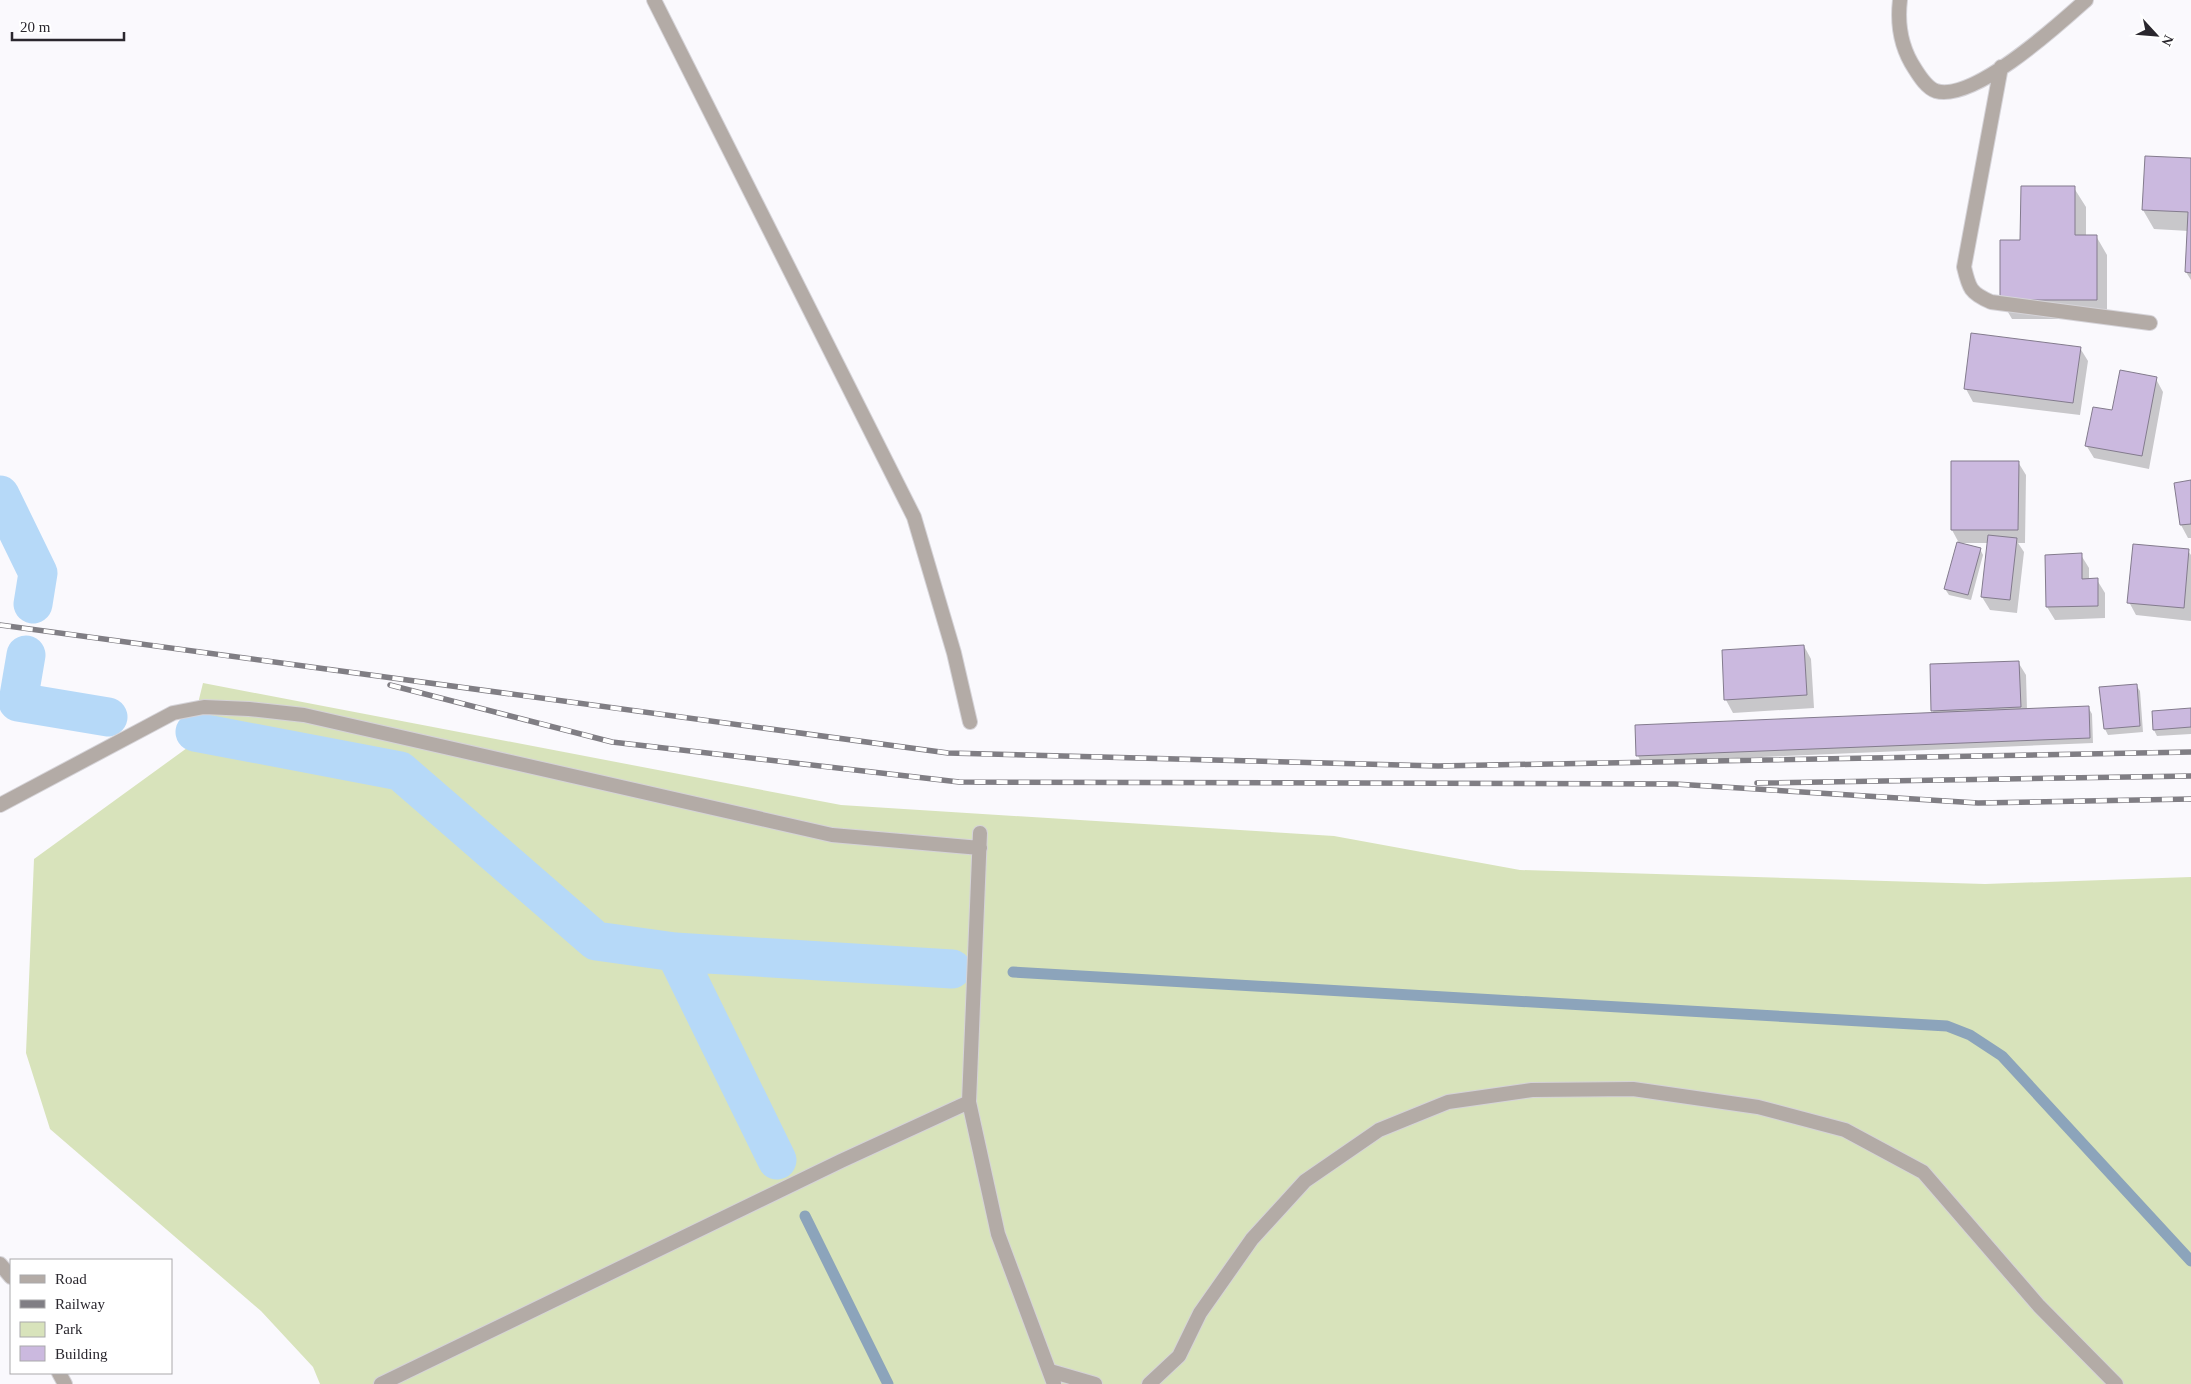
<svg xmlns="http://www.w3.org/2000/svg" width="2191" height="1384" font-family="Georgia,serif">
<rect width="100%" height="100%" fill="#faf9fd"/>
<!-- green -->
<path fill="#d8e3bb" d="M 203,683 L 841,805 L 1334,836 L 1520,870 L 1985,884 L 2191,877 L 2191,1384 L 320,1384 L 313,1367 L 261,1311 L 50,1129 L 26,1053 L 34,859 L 187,748 Z"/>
<!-- shadow -->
<path fill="#0003" d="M 2191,159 L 2191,280 L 2186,272 L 2189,231 L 2154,229 L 2143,210 Z
M 2074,188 L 2086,207 L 2086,236 L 2096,236 L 2107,255 L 2107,319 L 2012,319 L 2001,300 L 2022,241 Z
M 2080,348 L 2088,361 L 2080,415 L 1973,402 L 1966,389 Z
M 2156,379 L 2163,392 L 2149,469 L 2094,458 L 2086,445 L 2113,412 Z
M 2018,462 L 2026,475 L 2025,543 L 2018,543 L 2024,552 L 2017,613 L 1990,610 L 1982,597 L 1988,543 L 1959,543 L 1952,530 Z
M 2191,481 L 2191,538 L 2188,538 L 2181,525 L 2175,484 Z
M 1980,549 L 1983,555 L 1971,600 L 1949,595 L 1945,589 Z
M 2188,551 L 2191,555 L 2191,621 L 2136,615 L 2129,602 Z
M 2081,555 L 2089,568 L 2089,580 L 2097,580 L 2105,593 L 2105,618 L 2055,620 L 2047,607 L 2046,556 Z
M 1804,646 L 1811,659 L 1814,708 L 1733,713 L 1726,700 L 1723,651 Z
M 2018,662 L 2026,675 L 2027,710 L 2088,707 L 2092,714 L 2093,743 L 1641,762 L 1638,756 L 1637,726 L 1934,714 L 1933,711 Z
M 2136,685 L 2140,691 L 2143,732 L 2108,735 L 2105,729 Z
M 2191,710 L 2191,734 L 2157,736 L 2154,730 L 2153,712 Z"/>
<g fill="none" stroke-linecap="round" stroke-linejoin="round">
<!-- stream -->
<path stroke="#8ca4bb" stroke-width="11" d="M 1013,972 L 1947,1026 L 1970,1035 L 2002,1056 L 2191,1261
M 805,1216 L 888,1384"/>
<!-- canal -->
<path stroke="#b6d9f8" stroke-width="39" d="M 0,495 L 38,573 L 33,604
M 26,655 L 18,702 L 108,717
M 195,732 L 400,771 L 596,941 L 675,952 L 952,969
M 675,952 L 777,1160"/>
</g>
<!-- building -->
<path fill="#cbb9df" stroke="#837b8d" d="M 2145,156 L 2191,158 L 2191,273 L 2185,272 L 2188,212 L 2142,210 Z
M 2021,186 L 2075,186 L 2075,235 L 2097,235 L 2097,300 L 2000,300 L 2000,240 L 2020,240 Z
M 1971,333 L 2081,347 L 2073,403 L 1964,389 Z
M 2120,370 L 2157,377 L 2142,456 L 2085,446 L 2093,407 L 2112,410 Z
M 1951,461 L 2019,461 L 2018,530 L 1951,530 Z
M 2191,480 L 2191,524 L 2180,525 L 2174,483 Z
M 1988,535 L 2017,538 L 2010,600 L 1981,597 Z
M 1957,542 L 1981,548 L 1968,595 L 1944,589 Z
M 2133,544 L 2189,549 L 2184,608 L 2127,603 Z
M 2082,553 L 2082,579 L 2098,578 L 2098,606 L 2046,607 L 2045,555 Z
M 1804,645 L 1807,695 L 1724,700 L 1722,650 Z
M 2019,661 L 2021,707 L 1931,711 L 1930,664 Z
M 2137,684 L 2140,726 L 2104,729 L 2099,687 Z
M 2089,706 L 2090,738 L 1636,756 L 1635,725 Z
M 2191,708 L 2191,727 L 2153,730 L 2152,711 Z"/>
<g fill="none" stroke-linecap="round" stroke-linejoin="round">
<defs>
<path id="service" d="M 654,0 L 914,517 L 954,653 L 970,722
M 0,805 L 173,713 L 204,707 L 249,709 L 304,715 L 832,835 L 980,848
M 980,833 L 969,1102 L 998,1234 L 1054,1384
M 0,1264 L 11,1277
M 1050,1371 L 1095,1384
M 59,1373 L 65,1384
M 381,1384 L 841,1161 L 969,1102
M 1149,1384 L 1179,1356 L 1200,1313 L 1252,1239 L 1305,1181 L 1379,1130 L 1448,1102 L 1532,1090 L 1633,1089 L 1758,1107 L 1845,1130 L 1923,1172 L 2039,1306 L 2116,1384"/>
<path id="minor" d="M 1900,0 C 1897,25 1901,48 1915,69 C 1920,77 1927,88 1936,91 C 1974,102 2058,25 2086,0
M 2001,67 L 1964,267 C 1969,288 1970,293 1991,302 L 2150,323"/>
</defs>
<!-- service casing -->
<use href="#service" stroke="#d5d3d8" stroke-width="16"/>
<!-- minor casing -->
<use href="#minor" stroke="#d5d3d8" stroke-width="16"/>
<!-- service -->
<use href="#service" stroke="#b3aba6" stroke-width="14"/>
<!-- minor -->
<use href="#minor" stroke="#b3aba6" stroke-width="14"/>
<defs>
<path id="rail" d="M 0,625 L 948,753 L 1438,766 L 2191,752
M 390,685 L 612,742 L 959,782 L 1675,784 L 1978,803 L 2191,799
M 1757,783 L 2191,776"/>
</defs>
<!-- rail casing -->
<use href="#rail" stroke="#807e84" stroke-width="5.5"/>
<!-- rail -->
<use href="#rail" stroke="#fff" stroke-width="4" stroke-dasharray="11" stroke-linecap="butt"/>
</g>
<!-- legend -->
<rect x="10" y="1259" width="162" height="115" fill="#ffffff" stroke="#aaa9ab"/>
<rect x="20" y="1275" width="25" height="8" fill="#b3aba6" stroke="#aaa9ab"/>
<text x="55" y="1284" font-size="15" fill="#2a272e">Road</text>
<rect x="20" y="1300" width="25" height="8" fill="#807e84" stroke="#aaa9ab"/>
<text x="55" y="1309" font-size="15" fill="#2a272e">Railway</text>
<rect x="20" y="1322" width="25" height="15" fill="#d8e3bb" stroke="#aaa9ab"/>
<text x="55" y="1334" font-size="15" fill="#2a272e">Park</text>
<rect x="20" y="1346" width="25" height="15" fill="#cbb9df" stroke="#aaa9ab"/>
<text x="55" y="1359" font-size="15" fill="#2a272e">Building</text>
<!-- north arrow -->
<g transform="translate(2156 35) rotate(116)" stroke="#ffffff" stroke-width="4" paint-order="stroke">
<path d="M0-4L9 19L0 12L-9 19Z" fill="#2a272e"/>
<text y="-8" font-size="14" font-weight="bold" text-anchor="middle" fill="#2a272e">N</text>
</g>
<!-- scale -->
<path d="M12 32v8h112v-8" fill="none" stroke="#2a272e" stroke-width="2.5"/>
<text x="20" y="32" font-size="15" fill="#2a272e" stroke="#ffffff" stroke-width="4" paint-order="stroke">20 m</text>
</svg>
